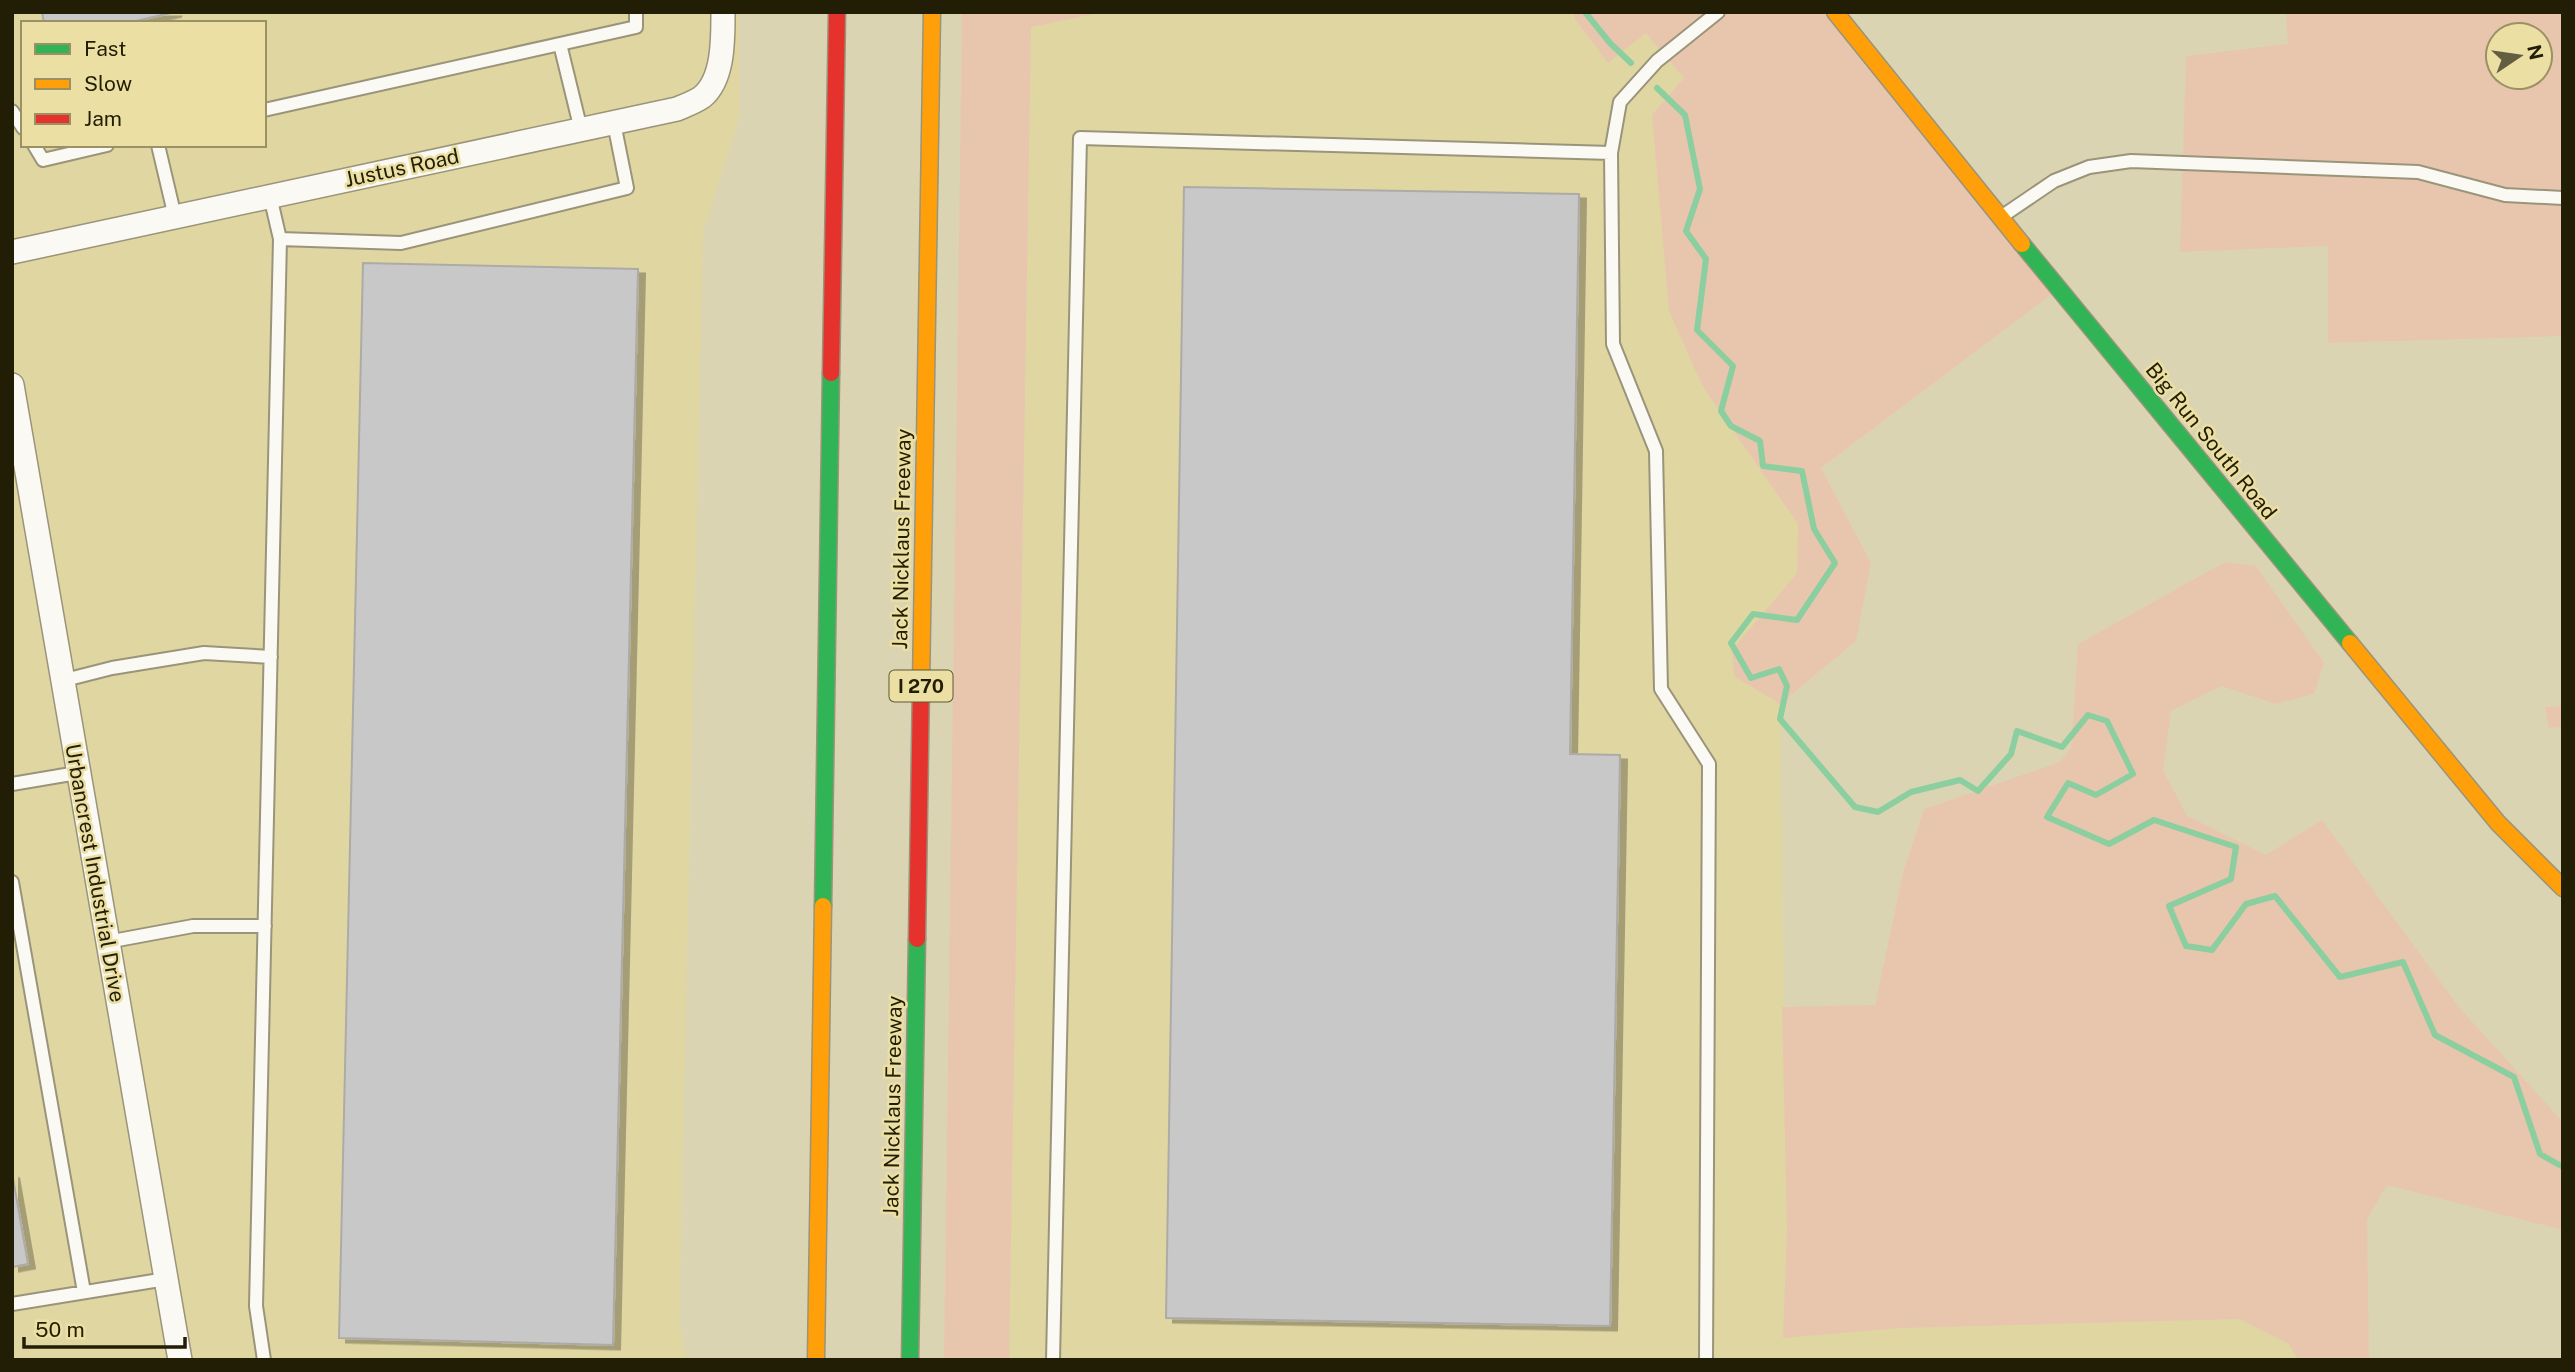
<svg xmlns="http://www.w3.org/2000/svg" width="2575" height="1372" font-family="'Public Sans',sans-serif">
<defs>
<filter id="shadow"><feDropShadow dx="7" dy="4.5" stdDeviation="0" flood-color="#0004"/></filter>
</defs>
<rect width="100%" height="100%" fill="#dbd4b3"/>
<!-- built -->
<path fill="#e0d6a1" fill-rule="evenodd" d="M 12,12 L 739,12 L 739,118 L 703,233 L 679,1321 L 686,1360 L 12,1360 ZM 23,23 L 264,23 L 264,145 L 23,145 Z
M 1103,12 L 1573,12 L 1575,19 L 1646,33 L 1684,78 L 1702,385 L 1798,524 L 1798,573 L 1732,651 L 1734,676 L 1780,704 L 1787,1229 L 1783,1338 L 1901,1328 L 2239,1319 L 2289,1344 L 2298,1360 L 1009,1360 L 1031,27 Z"/>
<!-- green -->
<path fill="#e8c6ad" fill-rule="evenodd" d="M 962,12 L 1103,12 L 1031,27 L 1009,1360 L 944,1360 Z
M 1573,12 L 1823,12 L 2052,294 L 1821,468 L 1871,563 L 1856,641 L 1780,704 L 1734,676 L 1732,650 L 1797,573 L 1798,524 L 1702,385 L 1669,311 L 1652,115 L 1684,78 L 1646,33 L 1608,63 L 1575,19 Z
M 2286,12 L 2563,12 L 2563,336 L 2328,343 L 2328,246 L 2180,252 L 2186,56 L 2288,44 ZM 2498,35 L 2540,35 L 2540,77 L 2498,77 Z
M 2225,562 L 2256,566 L 2324,663 L 2314,694 L 2276,704 L 2221,686 L 2171,711 L 2163,770 L 2187,816 L 2266,855 L 2322,820 L 2458,1006 L 2563,1122 L 2563,1230 L 2387,1185 L 2367,1219 L 2369,1360 L 2298,1360 L 2289,1344 L 2239,1319 L 1901,1328 L 1783,1338 L 1787,1229 L 1782,1007 L 1875,1005 L 1904,869 L 1924,809 L 2060,762 L 2071,748 L 2078,644 Z
M 2563,706 L 2563,727 L 2549,728 L 2545,707 Z"/>
<g fill="none" stroke-linecap="round" stroke-linejoin="round">
<!-- stream -->
<path stroke="#8bce9f" stroke-width="6" d="M 1585,12 L 1610,43 L 1631,63
M 1657,88 L 1685,115 L 1700,189 L 1686,231 L 1706,259 L 1697,330 L 1733,366 L 1721,411 L 1731,426 L 1760,441 L 1763,466 L 1802,471 L 1814,529 L 1835,563 L 1797,620 L 1753,614 L 1731,643 L 1751,678 L 1779,669 L 1787,686 L 1780,719 L 1855,807 L 1878,812 L 1911,792 L 1960,780 L 1978,791 L 2011,754 L 2017,731 L 2062,747 L 2088,715 L 2107,721 L 2133,774 L 2096,795 L 2068,783 L 2047,817 L 2109,844 L 2154,820 L 2236,847 L 2231,879 L 2169,906 L 2186,946 L 2212,950 L 2246,904 L 2275,896 L 2340,977 L 2403,962 L 2435,1035 L 2514,1077 L 2540,1154 L 2563,1167"/>
</g>
<!-- building -->
<path fill="#c9c8c9" stroke="#adaba6" stroke-width="2" filter="url(#shadow)" d="M 42,12 L 175,12 L 127,23 L 44,23 Z
M 1184,187 L 1579,194 L 1570,754 L 1620,755 L 1610,1326 L 1166,1318 Z
M 363,263 L 638,269 L 613,1345 L 339,1338 Z
M 12,1173 L 28,1264 L 12,1267 Z"/>
<g fill="none" stroke-linecap="round" stroke-linejoin="round">
<defs>
<path id="lane" d="M 560,44 L 581,130
M 264,110 L 636,27 L 636,12
M 12,111 L 23,128
M 34,145 L 43,160 L 107,145
M 158,145 L 175,217
M 1611,153 L 1613,344 L 1656,451 L 1661,689 L 1709,764 L 1706,1360
M 270,196 L 280,239
M 2001,217 L 2054,181 L 2089,167 L 2131,161 L 2418,172 L 2505,195 L 2563,198
M 61,681 L 112,668 L 204,653 L 271,657
M 12,784 L 77,773
M 12,882 L 84,1292
M 107,942 L 193,926 L 265,926
M 12,1304 L 166,1279
M 264,1360 L 256,1306 L 280,239 L 401,243 L 627,188 L 614,123
M 1053,1360 L 1080,138 L 1611,153 L 1620,102 L 1657,61 L 1718,12"/>
<path id="street" d="M 12,252 L 677,109 C 684,106 695,102 702,97 C 724,79 723,38 723,12
M 12,385 L 180,1360"/>
<path id="fast" d="M 2022,244 L 2350,643
M 823,906 L 831,373
M 910,1360 L 917,939"/>
<path id="slow" d="M 1835,12 L 2022,244
M 2350,643 L 2498,823 L 2563,888
M 921,685 L 932,12
M 816,1360 L 823,906"/>
<path id="jam" d="M 831,373 L 837,12
M 917,939 L 921,685"/>
</defs>
<!-- lane casing -->
<use href="#lane" stroke="#9a947a" stroke-width="16"/>
<!-- street casing -->
<use href="#street" stroke="#9a947a" stroke-width="26"/>
<!-- fast casing -->
<use href="#fast" stroke="#9a947a" stroke-width="19"/>
<!-- slow casing -->
<use href="#slow" stroke="#9a947a" stroke-width="19"/>
<!-- jam casing -->
<use href="#jam" stroke="#9a947a" stroke-width="19"/>
<!-- lane -->
<use href="#lane" stroke="#faf9f4" stroke-width="12"/>
<!-- street -->
<use href="#street" stroke="#faf9f4" stroke-width="23"/>
<!-- fast -->
<use href="#fast" stroke="#30b455" stroke-width="16"/>
<!-- slow -->
<use href="#slow" stroke="#ff9f0a" stroke-width="16"/>
<!-- jam -->
<use href="#jam" stroke="#e5322d" stroke-width="16"/>
</g>
<g text-anchor="middle" stroke-width="5" stroke-linejoin="round" paint-order="stroke">
<!-- shield labels -->
<rect fill="#ebdfa3" stroke="#5e5734" stroke-width="2" x="889.5" y="670.5" width="63" height="31" rx="5"/>
<g font-size="19" font-weight="bold" fill="#221d05">
<text x="921" y="693">I 270</text>
</g>
<!-- street labels -->
<g font-size="21" fill="#221d05" stroke="#ebdfa3">
<text transform="translate(402 168) rotate(-12)" y="7">Justus Road</text>
<text transform="translate(2211 441) rotate(51)" y="7">Big Run South Road</text>
<text transform="translate(902 539) rotate(-89)" y="7">Jack Nicklaus Freeway</text>
<text transform="translate(95 873) rotate(80)" y="7">Urbancrest Industrial Drive</text>
<text transform="translate(893 1106) rotate(-89)" y="7">Jack Nicklaus Freeway</text>
</g>
</g>
<!-- border -->
<rect width="2575" height="1372" fill="none" stroke="#221d05" stroke-width="28"/>
<!-- legend -->
<rect x="21" y="21" width="245" height="126" fill="#ebdfa3" stroke="#9b9164" stroke-width="2"/>
<rect x="35" y="44" width="35" height="10" fill="#30b455" stroke="#9b9164" stroke-width="2"/>
<text x="84" y="56" font-size="21" fill="#221d05">Fast</text>
<rect x="35" y="79" width="35" height="10" fill="#ff9f0a" stroke="#9b9164" stroke-width="2"/>
<text x="84" y="91" font-size="21" fill="#221d05">Slow</text>
<rect x="35" y="114" width="35" height="10" fill="#e5322d" stroke="#9b9164" stroke-width="2"/>
<text x="84" y="126" font-size="21" fill="#221d05">Jam</text>
<!-- north arrow -->
<g transform="translate(2519 56) rotate(77)"><circle r="33" fill="#ebdfa3" stroke="#9b9164" stroke-width="2"/>
<path d="M0-5L12 26L0 18L-12 26Z" fill="#635d42"/>
<text y="-10" font-size="19" font-weight="bold" text-anchor="middle" fill="#221d05">N</text>
</g>
<!-- scale -->
<path d="M24 1337v10h161v-10" fill="none" stroke="#221d05" stroke-width="3.5"/>
<text x="35" y="1337" font-size="21" fill="#221d05" stroke="#ebdfa3" stroke-width="5" paint-order="stroke">50 m</text>
</svg>
